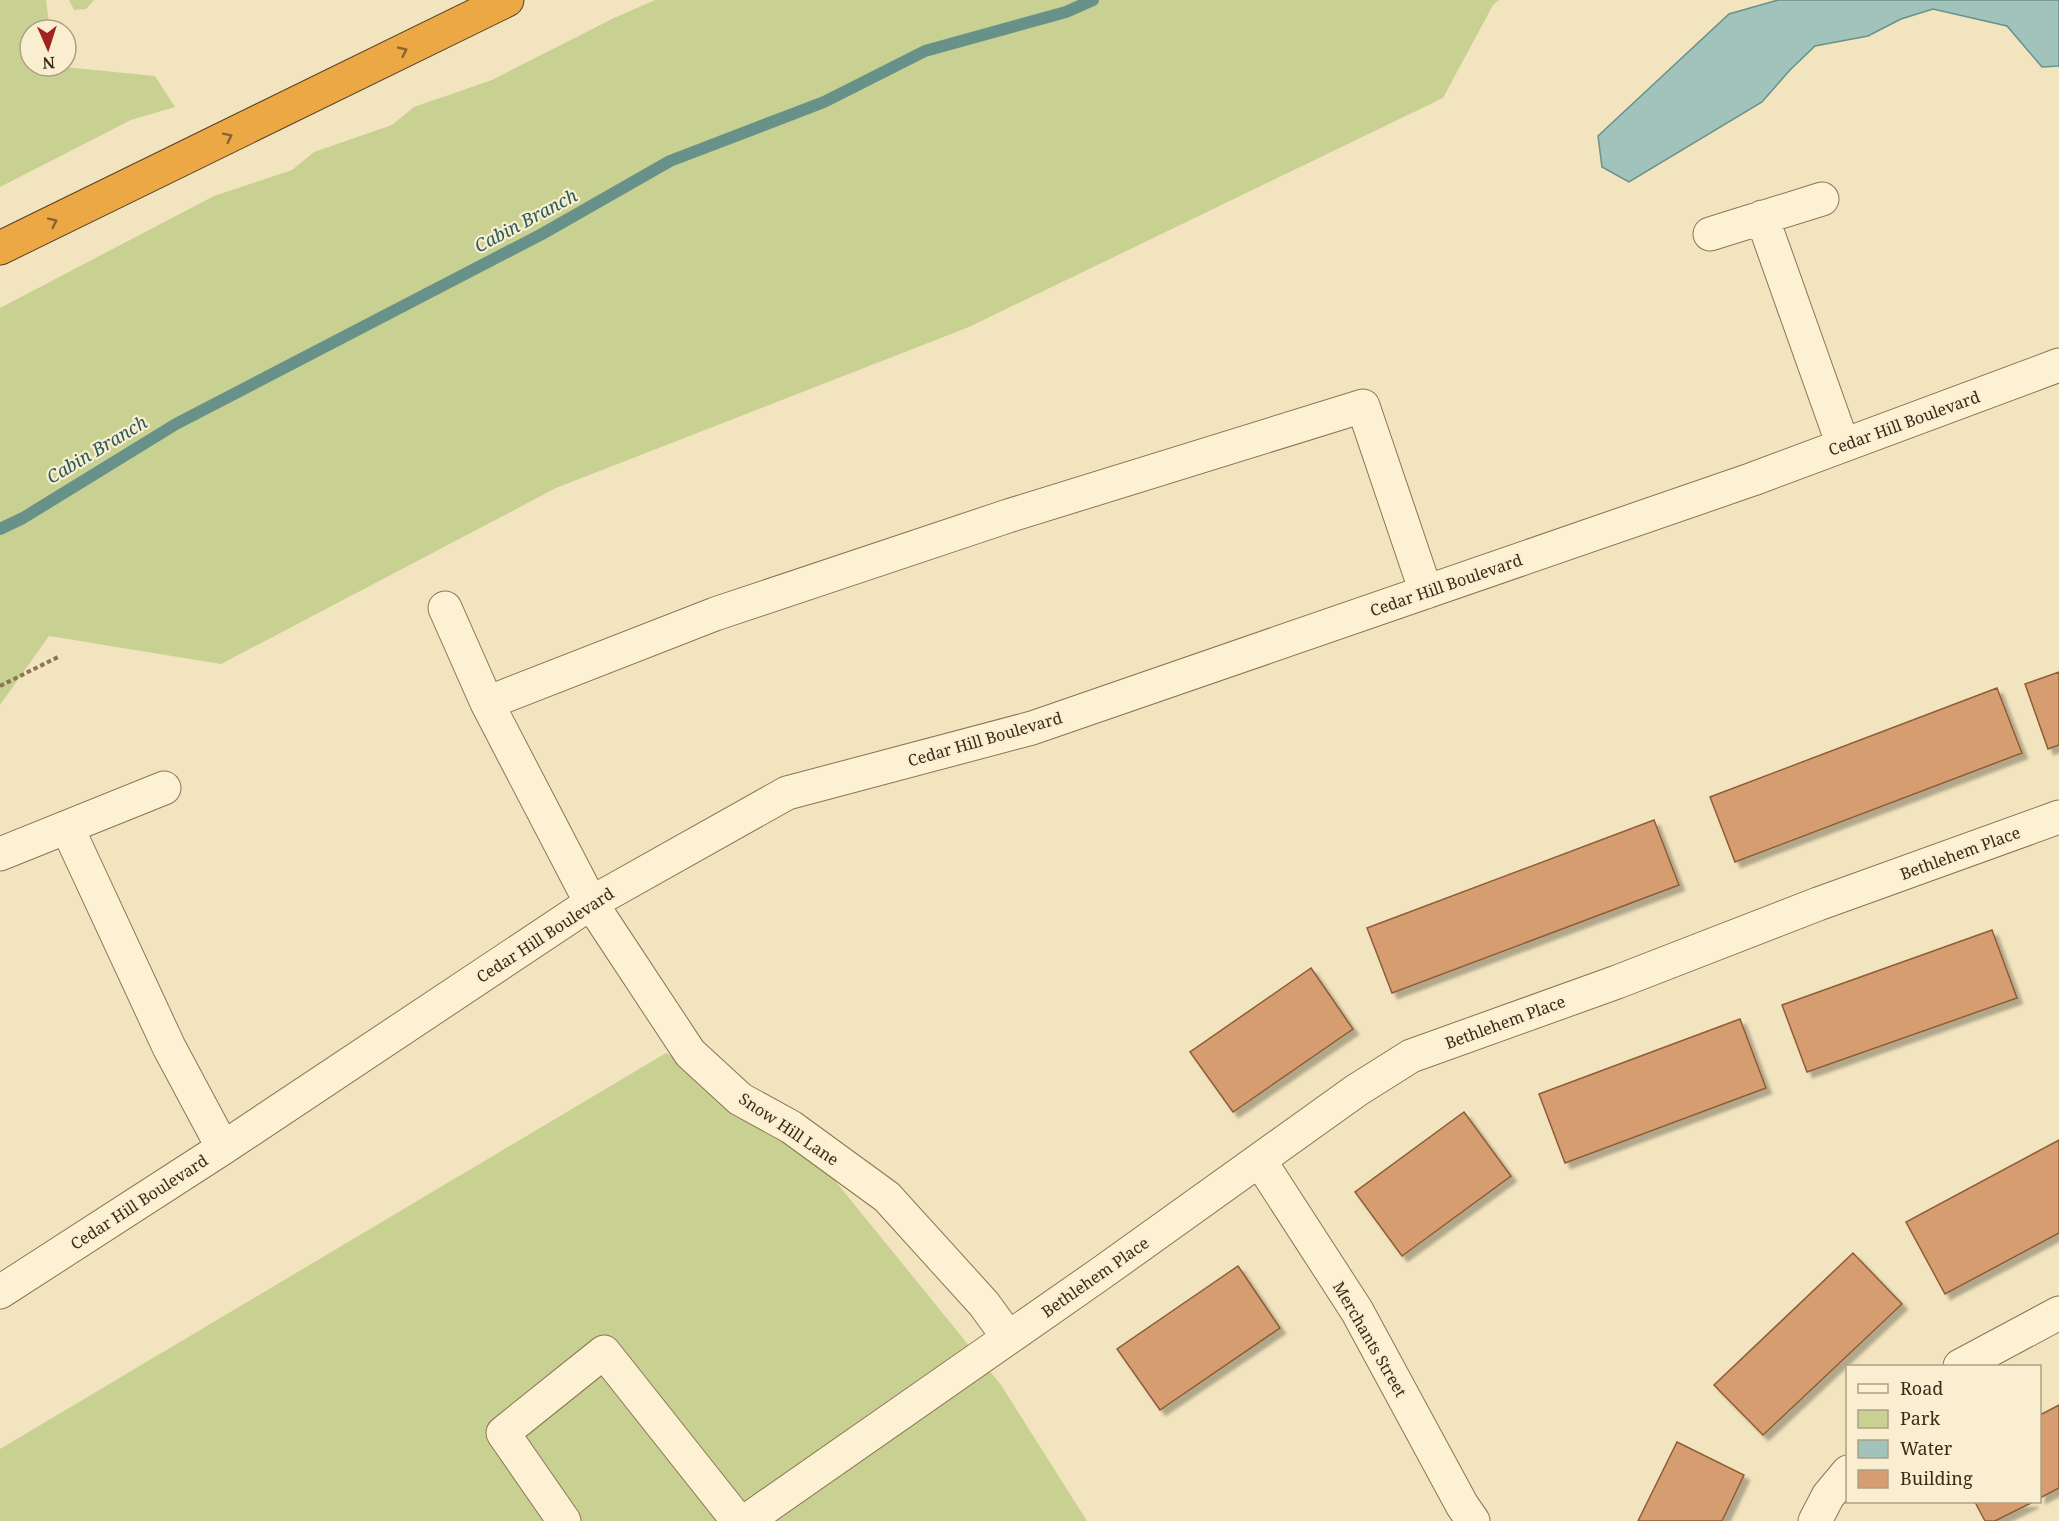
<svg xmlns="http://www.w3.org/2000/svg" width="2059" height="1521" font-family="'Noto Serif',serif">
<defs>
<filter id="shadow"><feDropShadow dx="5.5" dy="5.5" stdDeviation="1.5" flood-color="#0004"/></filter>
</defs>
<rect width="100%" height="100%" fill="#f2e4be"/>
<!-- green -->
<path fill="#c8d191" d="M 0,0 L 46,0 L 50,30 L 30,30 L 30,66 L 54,66 L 155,76 L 175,107 L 131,120 L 0,187 Z
M 69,0 L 94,0 L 86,9 L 74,10 Z
M 655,0 L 1499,0 L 1493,5 L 1443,98 L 969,327 L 556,488 L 221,664 L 49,636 L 0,705 L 0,308 L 214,196 L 292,170 L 314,152 L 392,125 L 414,107 L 492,80 L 614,18 Z
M 666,1053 L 730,1088 L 819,1161 L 1001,1385 L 1087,1521 L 0,1521 L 0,1449 Z"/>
<!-- water -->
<path fill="#a2c3bb" stroke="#689289" stroke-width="1.5" d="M 1778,0 L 2059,0 L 2059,66 L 2042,67 L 2007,26 L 1933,9 L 1901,19 L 1868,36 L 1815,46 L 1790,70 L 1762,102 L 1629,182 L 1602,167 L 1598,136 L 1729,14 Z"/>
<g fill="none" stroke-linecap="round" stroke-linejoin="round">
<!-- stream -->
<path stroke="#689289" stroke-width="12" d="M 0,529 L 23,518 L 176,424 L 542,234 L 670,161 L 824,102 L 925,51 L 1066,12 L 1093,0"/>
</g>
<!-- building -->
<path fill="#d59d70" stroke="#8e5d38" stroke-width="1.5" filter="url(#shadow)" d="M 2059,672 L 2059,745 L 2048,749 L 2025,684 Z
M 1997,688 L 2022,753 L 1735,862 L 1710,797 Z
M 1654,820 L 1679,885 L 1392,993 L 1367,928 Z
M 1992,930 L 2017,998 L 1807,1072 L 1782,1005 Z
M 1311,968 L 1353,1029 L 1233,1112 L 1190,1052 Z
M 1740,1019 L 1766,1088 L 1565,1163 L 1539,1094 Z
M 1464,1112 L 1511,1176 L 1402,1256 L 1355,1192 Z
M 2059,1140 L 2059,1233 L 1945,1294 L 1906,1222 Z
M 1853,1253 L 1902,1304 L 1763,1435 L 1714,1385 Z
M 1238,1266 L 1280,1328 L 1160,1410 L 1117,1349 Z
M 2059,1405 L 2059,1488 L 2040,1498 L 2040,1415 Z
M 1677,1442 L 1744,1475 L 1722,1521 L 1638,1521 Z
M 1975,1502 L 2033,1502 L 1995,1521 L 1985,1521 Z"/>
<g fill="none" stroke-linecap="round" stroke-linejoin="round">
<defs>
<path id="minor" d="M 1762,217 L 1843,445
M 1710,234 L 1822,199
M 445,608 L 487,703 L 591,903 L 690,1053 L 740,1099 L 791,1127 L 887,1197 L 984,1304 L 1008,1337
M 487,703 L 715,614 L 1008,516 L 1363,406 L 1426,592
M 67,827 L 169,1047 L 223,1148
M 0,854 L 164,788
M 1260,1161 L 1357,1311 L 1462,1505 L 1473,1521
M 0,1292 L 223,1148 L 591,903 L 787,793 L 1032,728 L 1753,479 L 2059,365
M 1960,1366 L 2059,1313
M 564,1521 L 503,1433 L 604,1352 L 738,1521
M 746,1521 L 1100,1274 L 1357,1090 L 1411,1056 L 1617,982 L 1818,904 L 2059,817
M 1815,1521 L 1828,1496 L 1848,1472"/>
<path id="highway" d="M 0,248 L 507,0"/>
</defs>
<!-- minor casing -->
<use href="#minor" stroke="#8d7455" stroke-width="35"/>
<!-- highway casing -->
<use href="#highway" stroke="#5a422a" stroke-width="35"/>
<!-- path -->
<path stroke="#8d7455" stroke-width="4" stroke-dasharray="4.5 3" stroke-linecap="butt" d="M 0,686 L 58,657"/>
<!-- minor -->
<use href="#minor" stroke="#fcf1d2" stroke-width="33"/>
<!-- highway -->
<use href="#highway" stroke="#eba845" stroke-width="33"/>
</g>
<!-- one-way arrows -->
<defs><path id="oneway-chevron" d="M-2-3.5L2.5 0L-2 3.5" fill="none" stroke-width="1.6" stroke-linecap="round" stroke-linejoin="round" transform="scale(1.5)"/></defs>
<g stroke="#8a632e">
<use href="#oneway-chevron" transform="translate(403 51) rotate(-26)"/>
<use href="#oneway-chevron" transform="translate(228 137) rotate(-26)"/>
<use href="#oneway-chevron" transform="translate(53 222) rotate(-26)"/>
</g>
<g text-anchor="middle" stroke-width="4.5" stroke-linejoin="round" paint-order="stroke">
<!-- street labels -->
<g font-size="16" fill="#3a2b1b" stroke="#f9eecf">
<text transform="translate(1904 423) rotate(-20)" y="6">Cedar Hill Boulevard</text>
<text transform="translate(1446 585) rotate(-19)" y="6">Cedar Hill Boulevard</text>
<text transform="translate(985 739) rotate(-16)" y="6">Cedar Hill Boulevard</text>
<text transform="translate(1960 853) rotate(-20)" y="6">Bethlehem Place</text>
<text transform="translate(545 935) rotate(-33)" y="6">Cedar Hill Boulevard</text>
<text transform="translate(1505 1022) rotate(-20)" y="6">Bethlehem Place</text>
<text transform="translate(789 1129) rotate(34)" y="6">Snow Hill Lane</text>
<text transform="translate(139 1202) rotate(-33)" y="6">Cedar Hill Boulevard</text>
<text transform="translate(1095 1277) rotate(-35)" y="6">Bethlehem Place</text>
<text transform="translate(1370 1339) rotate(60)" y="6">Merchants Street</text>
</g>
<!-- water labels -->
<g font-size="18" font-style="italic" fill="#295c5a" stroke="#f9eecf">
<text transform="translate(526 221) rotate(-28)" y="6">Cabin Branch</text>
<text transform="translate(97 450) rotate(-31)" y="6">Cabin Branch</text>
</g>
</g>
<!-- legend -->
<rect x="1846" y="1365" width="195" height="138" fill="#f9eecf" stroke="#ada087" stroke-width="1.5"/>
<rect x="1858" y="1384" width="30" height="9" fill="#fcf1d2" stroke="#ada087" stroke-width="1.5"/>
<text x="1900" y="1395" font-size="18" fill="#3a2b1b">Road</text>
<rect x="1858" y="1410" width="30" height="18" fill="#c8d191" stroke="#ada087" stroke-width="1.5"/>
<text x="1900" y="1425" font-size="18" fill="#3a2b1b">Park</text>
<rect x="1858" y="1440" width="30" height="18" fill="#a2c3bb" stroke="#ada087" stroke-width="1.5"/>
<text x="1900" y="1455" font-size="18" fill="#3a2b1b">Water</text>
<rect x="1858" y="1470" width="30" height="18" fill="#d59d70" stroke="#ada087" stroke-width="1.5"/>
<text x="1900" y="1485" font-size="18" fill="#3a2b1b">Building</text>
<!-- north arrow -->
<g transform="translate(48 48) rotate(177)"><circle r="28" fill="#f9eecf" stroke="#ada087" stroke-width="1.5"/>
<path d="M0-4.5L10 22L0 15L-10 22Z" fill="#a2221f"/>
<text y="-9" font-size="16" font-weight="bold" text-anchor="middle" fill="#3a2b1b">N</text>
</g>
</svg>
